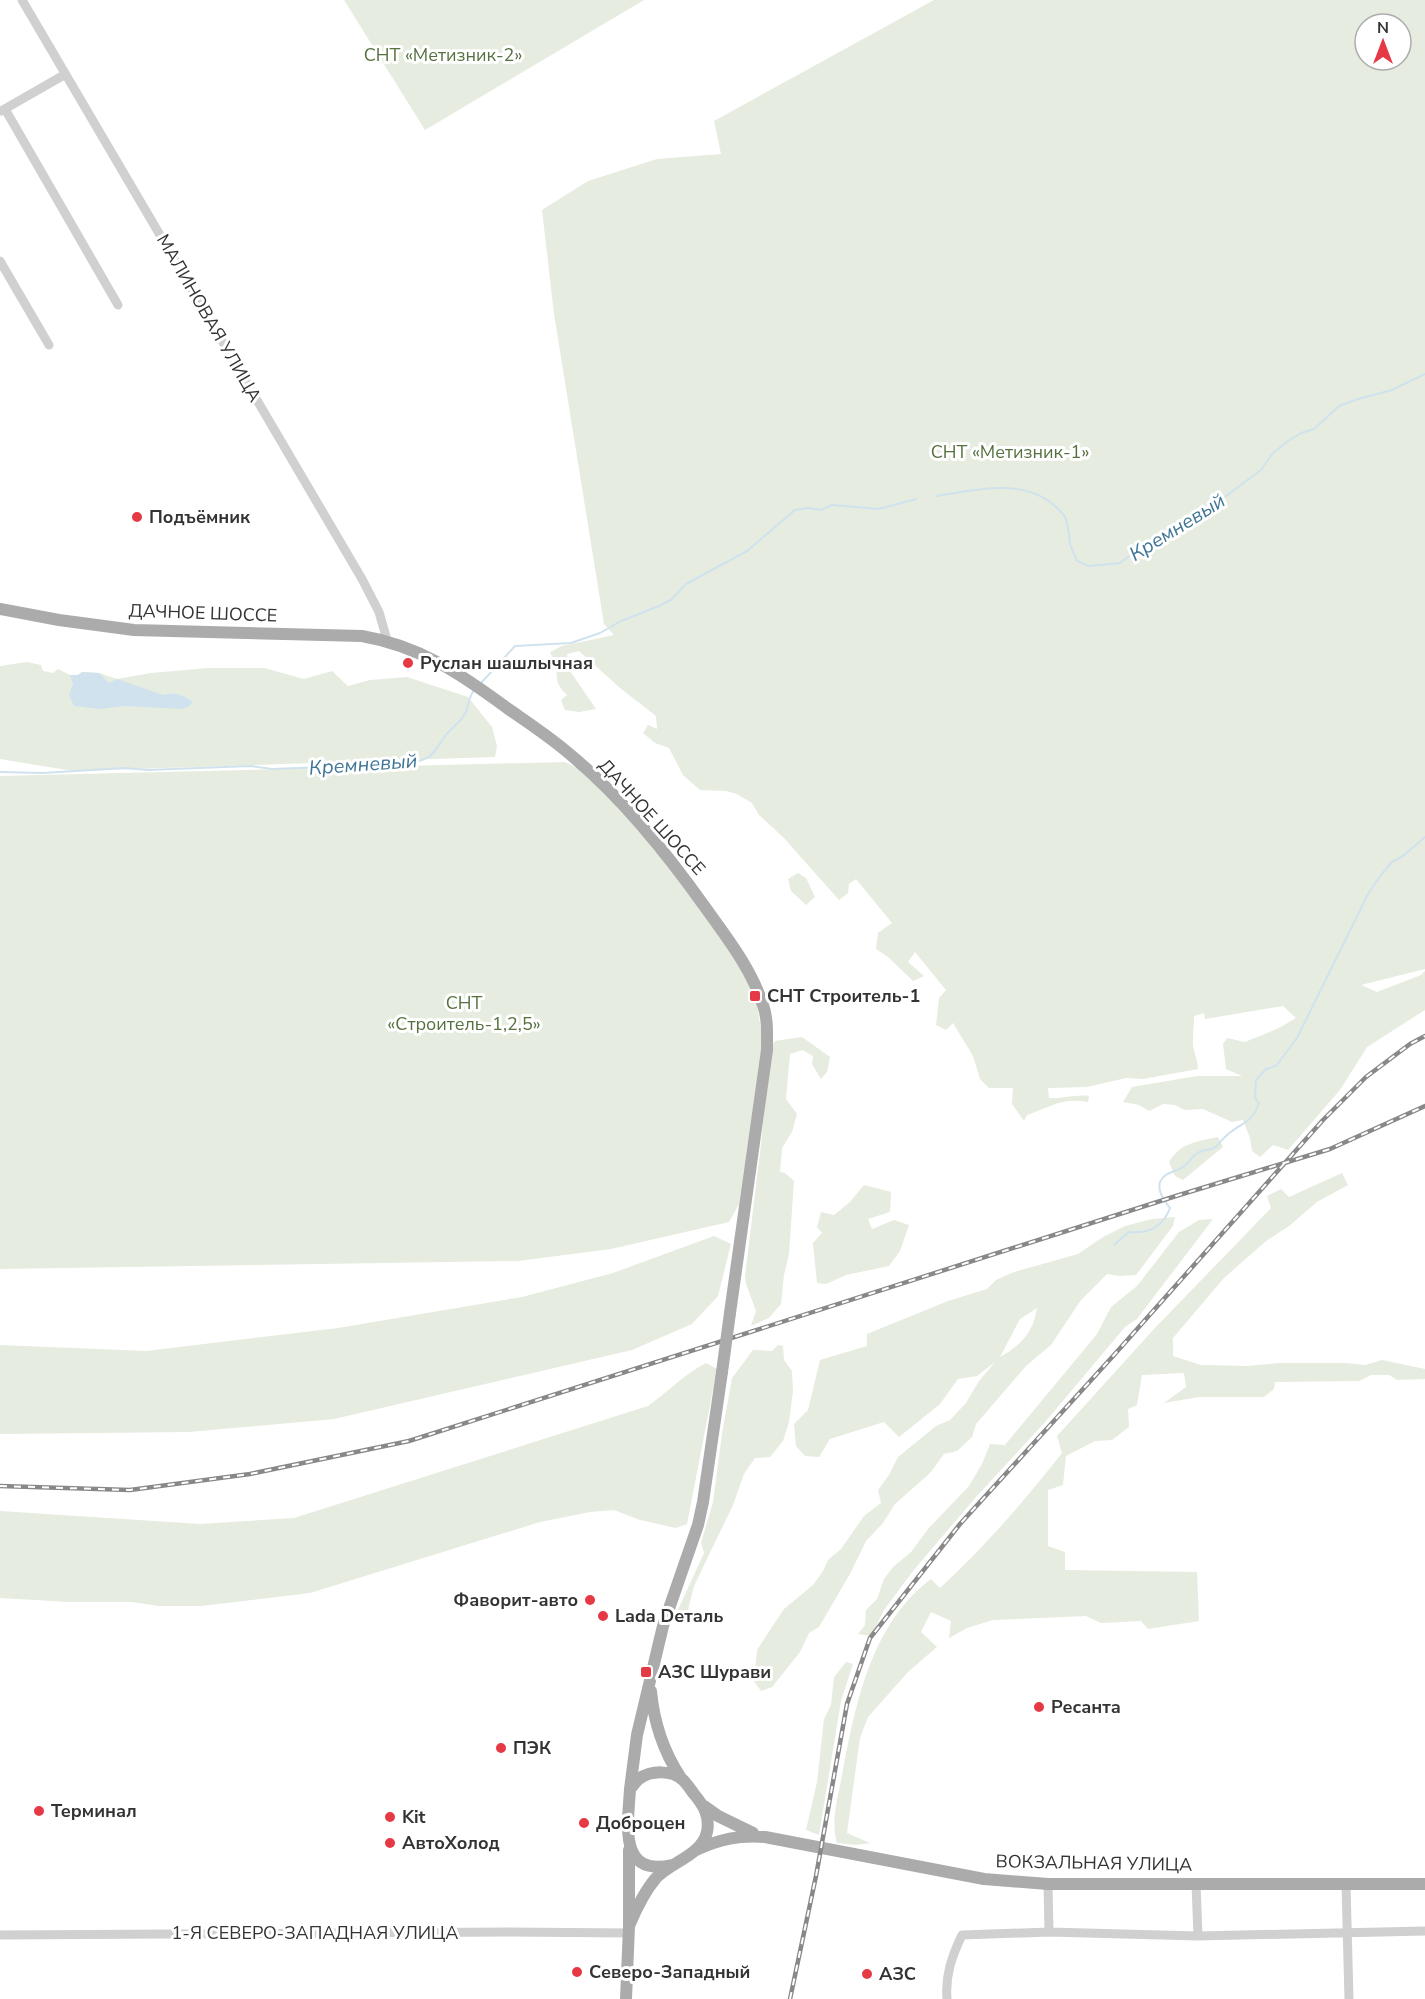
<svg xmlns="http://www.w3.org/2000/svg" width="1425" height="1999" font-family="'Nunito Sans',sans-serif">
<rect width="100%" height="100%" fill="#fff"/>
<!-- green -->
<path fill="#e6ecdf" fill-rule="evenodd" d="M 344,0 L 644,0 L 425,130 Z
M 934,0 L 1425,0 L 1425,969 L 1361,985 L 1377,992 L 1421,975 L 1425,971 L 1425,1010 L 1367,1047 L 1340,1090 L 1288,1150 L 1273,1145 L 1260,1157 L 1252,1151 L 1250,1138 L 1243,1120 L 1232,1122 L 1203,1109 L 1184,1110 L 1175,1105 L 1163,1104 L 1149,1111 L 1139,1105 L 1123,1102 L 1132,1087 L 1197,1076 L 1242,1076 L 1226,1069 L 1223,1044 L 1227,1038 L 1245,1042 L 1279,1028 L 1296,1018 L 1283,1006 L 1205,1019 L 1204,1013 L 1194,1016 C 1194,1024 1193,1033 1193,1041 C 1192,1049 1198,1059 1198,1069 L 1143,1079 L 1126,1078 L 1087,1087 L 1048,1088 L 1049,1098 C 1063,1099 1075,1094 1089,1096 L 1088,1102 C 1061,1097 1051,1107 1027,1115 L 1024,1121 L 1012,1104 L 1013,1088 L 989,1088 L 980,1079 L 973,1056 L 953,1023 L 946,1030 L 936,1025 L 939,998 L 946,990 L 915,952 L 908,962 L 924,976 L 913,981 L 888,957 L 876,949 L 878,933 L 892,923 L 856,879 L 849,884 L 848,893 L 839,900 L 783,837 L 759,815 L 752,803 L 737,794 L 726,791 L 700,790 L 683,775 L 669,748 L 655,743 L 643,733 L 648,725 L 657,729 L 656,716 L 620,688 L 579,651 L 567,654 L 570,671 L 596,709 L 579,712 L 565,710 L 561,700 L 567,695 C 555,683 558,682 556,667 C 555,662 552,657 550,652 L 562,646 L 614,635 L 604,624 L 554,314 L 542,210 L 588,181 L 657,159 L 721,154 L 714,121 ZM 1365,24 L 1401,24 L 1401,60 L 1365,60 Z
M 27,662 L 41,665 L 43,671 L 53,673 L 58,669 L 70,675 L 78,675 L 82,672 L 99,673 L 117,679 L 151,673 L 208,668 L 264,668 L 304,679 L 332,671 L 348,686 L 370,680 L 407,677 L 468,697 L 492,727 L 497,746 L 495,757 L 73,771 L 0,759 L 0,666 Z
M 565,762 L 583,771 L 651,841 L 732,947 L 756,998 L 763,1043 L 739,1204 L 729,1222 L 611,1249 L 518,1261 L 0,1269 L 0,776 Z
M 798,873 L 806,878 L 815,897 L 806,905 L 791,891 L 788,879 Z
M 802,1037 L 830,1057 L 827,1072 L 821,1079 L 812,1064 L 813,1056 L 803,1050 L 790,1054 L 786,1099 L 797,1114 L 792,1132 L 782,1148 L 780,1172 L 785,1173 L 794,1181 L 789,1254 L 784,1275 L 781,1304 L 769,1318 L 751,1326 L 756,1311 L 746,1284 L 745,1276 L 762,1136 L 769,1050 L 775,1041 Z
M 1218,1137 L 1223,1147 L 1183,1180 L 1175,1176 L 1169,1162 C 1180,1143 1198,1141 1218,1137 Z
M 1342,1173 L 1348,1185 L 1317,1202 L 1289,1226 L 1266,1241 L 1224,1278 L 1173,1338 L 1173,1356 L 1201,1365 L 1248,1366 L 1280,1363 L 1347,1363 L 1365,1365 L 1382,1360 L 1425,1369 L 1425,1379 L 1397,1380 L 1389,1375 L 1371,1375 L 1359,1381 L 1275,1382 L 1274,1389 L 1264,1397 L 1199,1397 L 1164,1403 L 1186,1387 L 1184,1373 L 1142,1375 L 1137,1405 L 1128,1409 L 1129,1427 L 1112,1440 L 1095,1441 L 1066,1456 L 1063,1485 L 1048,1490 L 1048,1546 L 1065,1552 L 1065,1570 L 1197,1572 L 1199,1621 L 1148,1629 L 1141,1621 L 1101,1623 L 1086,1616 L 993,1620 L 967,1628 L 949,1638 L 951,1621 L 931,1612 L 921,1632 L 937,1647 L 908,1672 L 868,1717 L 860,1738 L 847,1833 L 870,1843 L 855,1845 L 837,1843 C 830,1820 839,1794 843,1770 C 856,1702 872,1623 931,1579 L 940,1588 C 985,1547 1024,1501 1062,1453 L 1057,1436 L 1154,1329 L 1271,1208 L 1267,1196 L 1281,1189 L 1289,1197 Z
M 864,1185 L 891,1192 L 890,1212 L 868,1219 L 872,1229 L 894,1220 L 909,1225 L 900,1251 L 889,1266 L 846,1275 L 826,1284 L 817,1283 L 813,1243 L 822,1233 L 817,1227 L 821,1212 L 834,1215 L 850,1202 Z
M 1175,1217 L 1173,1226 L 1136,1275 L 1120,1276 L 1107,1274 L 1081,1300 L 1051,1345 L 1026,1366 L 976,1424 L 972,1437 L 957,1451 L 944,1454 L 930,1473 L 895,1504 L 883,1523 L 866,1541 L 851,1572 L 819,1627 L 809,1633 L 800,1652 L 772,1687 L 761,1691 L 754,1681 L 757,1650 L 768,1633 L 784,1609 L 813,1585 L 823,1571 L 828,1560 L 841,1549 L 864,1516 L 881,1503 L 878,1490 L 889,1475 L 898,1457 L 936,1426 L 950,1420 L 966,1403 L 979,1381 L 995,1362 L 977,1376 L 958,1379 L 940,1404 L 899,1437 L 884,1422 L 830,1439 L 819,1457 L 805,1456 L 796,1446 L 794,1424 L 808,1410 L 820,1360 L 867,1346 L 867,1334 L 948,1301 L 987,1289 L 996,1280 L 1014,1272 L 1078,1254 L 1103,1237 L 1125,1226 L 1152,1219 ZM 1037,1308 C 1033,1333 1021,1345 1000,1357 L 1020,1319 Z
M 1213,1219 L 1137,1319 L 1125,1327 L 1046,1421 L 976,1497 L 913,1571 L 884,1610 L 871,1636 L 858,1634 L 865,1625 L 866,1610 L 877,1599 L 884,1579 L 893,1567 L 911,1552 L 928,1529 L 969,1486 L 982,1464 L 990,1444 L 1005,1445 L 1097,1334 L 1111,1307 L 1137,1286 L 1179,1232 L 1199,1220 Z
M 714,1236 L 731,1244 L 718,1296 L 692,1324 L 632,1350 L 334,1419 L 189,1432 L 0,1434 L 0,1345 L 146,1351 L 338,1328 L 522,1297 L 613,1273 Z
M 778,1345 L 783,1346 L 784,1360 L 792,1371 L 793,1391 L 789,1422 L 783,1441 L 770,1457 L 755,1458 L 744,1474 L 733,1505 L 694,1586 L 687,1614 L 681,1619 L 676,1614 L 704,1553 L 701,1543 L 713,1502 L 722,1434 L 732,1378 L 753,1350 L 772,1351 Z
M 706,1363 L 717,1369 L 687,1524 L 676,1528 L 640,1520 L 614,1510 L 590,1512 L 540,1522 L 310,1593 L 201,1606 L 158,1606 L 132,1602 L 70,1602 L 0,1598 L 0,1511 L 200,1524 L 294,1518 L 648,1406 C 668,1392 684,1374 706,1363 Z
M 846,1662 L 853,1664 L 841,1701 L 819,1835 L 806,1830 L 817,1782 L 824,1719 L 831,1705 L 834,1677 Z"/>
<!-- water -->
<path fill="#cfe2ee" d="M 82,672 L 99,673 L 109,683 L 117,679 L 163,695 C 174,691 184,695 193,702 L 188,707 L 181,709 L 125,706 L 100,709 L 74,706 L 69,695 L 73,684 L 70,675 L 78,675 Z"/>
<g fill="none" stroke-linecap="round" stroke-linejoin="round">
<!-- stream -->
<path stroke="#cfe2ee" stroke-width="2" d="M 937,496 C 975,490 1025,477 1056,507 C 1059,510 1063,513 1065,517 C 1069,526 1069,535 1070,544 C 1072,550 1075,556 1077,561 L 1089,566 L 1120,563 L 1154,537 L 1168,532 L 1207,510 L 1261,470 L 1272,454 L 1288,441 L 1301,433 L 1314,429 L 1339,406 L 1358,399 L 1392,390 L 1425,374
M 481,683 L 515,646 L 571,643 L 600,633 L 621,621 L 659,606 L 672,599 L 686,584 L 747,551 L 795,510 L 808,508 L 821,510 L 832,505 L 879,509 L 916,499
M 0,772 L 43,773 L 124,768 L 148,770 L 250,766 L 272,769 L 407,764 C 434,758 431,756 446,735 C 452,727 460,723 465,714 C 470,704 467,699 475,689
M 1114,1245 L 1129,1232 C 1149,1234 1163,1227 1170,1208 C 1165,1201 1157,1192 1160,1182 C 1164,1172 1176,1172 1183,1167 C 1188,1164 1191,1158 1196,1154 C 1202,1150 1208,1150 1214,1148 C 1218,1146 1220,1141 1224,1138 C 1238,1123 1252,1125 1259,1103 L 1255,1098 L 1256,1080 L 1266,1069 L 1276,1066 L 1297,1038 L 1368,894 L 1381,875 L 1392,862 L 1403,856 L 1425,837"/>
<!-- minor -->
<path stroke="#d0d0d0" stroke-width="9" d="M 22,0 L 362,579 L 379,612 L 387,640
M 5,109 L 118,305
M 1,111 L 64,75
M 0,261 L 49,345
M 1048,1884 L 1049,1932
M 1196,1884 L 1198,1936
M 1346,1885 L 1349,1999
M 0,1935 L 509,1932 L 629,1933
M 947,1999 C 945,1975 952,1956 962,1935 L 1049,1932 L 1198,1936 L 1425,1931"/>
<!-- major -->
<path stroke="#ababab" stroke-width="12" d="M 0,609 L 59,620 L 134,630 L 362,636 C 420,646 461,674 507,708 C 527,722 547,735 566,751 C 620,795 665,851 705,907 C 727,938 751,968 763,1005 C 768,1019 767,1034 767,1050 L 730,1313
M 651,1691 C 654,1724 663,1751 681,1778
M 630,1789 L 637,1735 L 663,1626 L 698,1525 L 703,1502 L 722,1372
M 704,1806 L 718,1816 L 753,1833
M 696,1850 C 720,1839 739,1835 765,1837 L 984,1879 L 1048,1884 L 1425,1884
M 629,1926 C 636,1909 644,1892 656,1878 C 671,1862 702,1855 707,1832 C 710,1816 704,1806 694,1794 C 691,1790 687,1784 683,1780 C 672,1770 651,1770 639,1779 C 636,1781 633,1786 630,1789 C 628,1825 618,1877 672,1865
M 626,1999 L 629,1926 L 629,1850"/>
<defs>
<path id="rail" d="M 0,1486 L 130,1490 L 250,1474 L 409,1441 L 1176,1196 L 1330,1149 L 1425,1106
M 790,1999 L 816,1876 L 847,1704 L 870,1638 L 960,1524 L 1114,1355 L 1323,1120 L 1366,1077 L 1410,1044 L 1425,1036"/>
</defs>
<!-- rail casing -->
<use href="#rail" stroke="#888" stroke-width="4.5"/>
<!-- rail -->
<use href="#rail" stroke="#fff" stroke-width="2" stroke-dasharray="7" stroke-linecap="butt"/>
<!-- major-bridge -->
<path stroke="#ababab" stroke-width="12" d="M 722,1372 L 730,1313"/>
</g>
<!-- markers -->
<g fill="#e63946" stroke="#fff" stroke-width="2">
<circle cx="137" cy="517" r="6"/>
<circle cx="408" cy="663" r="6"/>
<rect x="749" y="990" width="12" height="12" rx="3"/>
<circle cx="590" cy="1600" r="6"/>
<circle cx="603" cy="1616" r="6"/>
<rect x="640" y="1666" width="12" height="12" rx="3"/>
<circle cx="1039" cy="1707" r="6"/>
<circle cx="501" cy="1748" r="6"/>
<circle cx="39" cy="1811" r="6"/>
<circle cx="390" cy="1817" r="6"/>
<circle cx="584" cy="1823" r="6"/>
<circle cx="390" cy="1843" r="6"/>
<circle cx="577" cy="1972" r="6"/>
<circle cx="867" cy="1974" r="6"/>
</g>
<g text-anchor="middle" stroke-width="6" stroke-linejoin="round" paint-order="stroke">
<!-- park labels -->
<g font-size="18" fill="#56703f" stroke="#fff">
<text x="443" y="61">СНТ «Метизник-2»</text>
<text x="1010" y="458">СНТ «Метизник-1»</text>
<text x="464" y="1009">СНТ<tspan x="464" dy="21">«Строитель-1,2,5»</tspan></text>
</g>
<!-- street labels -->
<g font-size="18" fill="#333" stroke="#fff">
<text transform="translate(209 318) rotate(60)" y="6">МАЛИНОВАЯ УЛИЦА</text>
<text transform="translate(203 613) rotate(2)" y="6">ДАЧНОЕ ШОССЕ</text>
<text transform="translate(652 817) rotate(48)" y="6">ДАЧНОЕ ШОССЕ</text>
<text transform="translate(1094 1863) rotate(1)" y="6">ВОКЗАЛЬНАЯ УЛИЦА</text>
<text x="315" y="1939">1-Я СЕВЕРО-ЗАПАДНАЯ УЛИЦА</text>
</g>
<!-- poi labels -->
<g font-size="18" font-weight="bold" fill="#333" stroke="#fff" text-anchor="start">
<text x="149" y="523">Подъёмник</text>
<text x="420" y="669">Руслан шашлычная</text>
<text x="767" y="1002">СНТ Строитель-1</text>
<text x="578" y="1606" text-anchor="end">Фаворит-авто</text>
<text x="615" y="1622">Lada Dеталь</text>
<text x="658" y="1678">АЗС Шурави</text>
<text x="1051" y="1713">Ресанта</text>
<text x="513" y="1754">ПЭК</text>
<text x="51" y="1817">Терминал</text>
<text x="402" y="1823">Kit</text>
<text x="596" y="1829">Доброцен</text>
<text x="402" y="1849">АвтоХолод</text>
<text x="589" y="1978">Северо-Западный</text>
<text x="879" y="1980">АЗС</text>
</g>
<!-- water labels -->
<g font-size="20" font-style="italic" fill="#3f7597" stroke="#fff">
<text transform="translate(1177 527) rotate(-32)" y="7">Кремневый</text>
<text transform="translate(363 764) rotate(-4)" y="7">Кремневый</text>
</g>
</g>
<!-- north arrow -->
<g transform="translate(1383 42)"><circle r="28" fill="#ffffff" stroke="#adadad" stroke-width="1.5"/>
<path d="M0-4.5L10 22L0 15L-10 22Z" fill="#e63946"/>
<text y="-9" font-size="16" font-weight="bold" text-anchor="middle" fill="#333333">N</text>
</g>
</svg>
